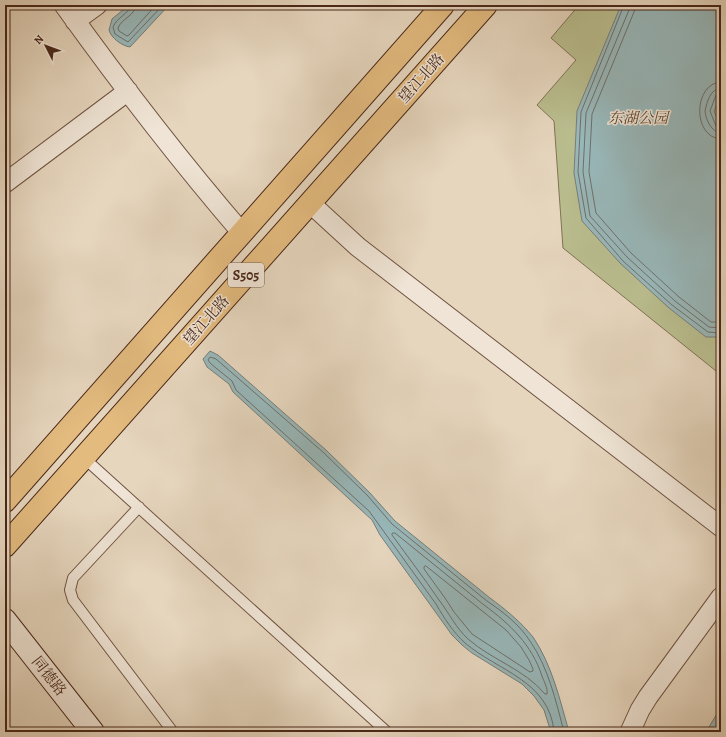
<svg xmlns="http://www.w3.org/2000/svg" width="726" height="737" font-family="Alegreya,'Noto Serif SC',serif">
<rect width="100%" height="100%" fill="#e6d6be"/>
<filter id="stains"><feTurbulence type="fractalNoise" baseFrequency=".005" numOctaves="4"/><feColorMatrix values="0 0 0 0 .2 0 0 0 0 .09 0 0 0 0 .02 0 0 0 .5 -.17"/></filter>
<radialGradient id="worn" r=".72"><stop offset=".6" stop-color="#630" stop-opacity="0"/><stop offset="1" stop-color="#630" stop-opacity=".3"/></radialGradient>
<!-- green -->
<path fill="#b9bd8e" stroke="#817254" d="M 579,5 L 721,5 L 721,375 L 563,248 L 554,121 L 537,105 L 576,60 L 551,38 Z"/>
<!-- water -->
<path fill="#98b7b9" stroke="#787d79" d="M 129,5 L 169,5 L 130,47 C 122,46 111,38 109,30 L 112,19 Z
M 621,5 L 721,5 L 721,92 L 714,112 L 721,125 L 721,337 L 706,337 L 669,308 L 620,263 L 582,221 L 574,173 L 577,111 Z
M 210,351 L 218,355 L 326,450 L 370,493 L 395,521 L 490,598 C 505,609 521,622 533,637 C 552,665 560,700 569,732 L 551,732 L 544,710 L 534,696 L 522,684 L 472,653 L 462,645 L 452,635 L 380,535 L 372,520 L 233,392 L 229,384 L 207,367 L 203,359 Z
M 721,707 L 721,732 L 706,732 Z"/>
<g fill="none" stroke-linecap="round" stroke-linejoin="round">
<!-- shore -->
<path stroke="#706f69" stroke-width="1" d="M 131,5 C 129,14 117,17 113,27 L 115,34 L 128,42 L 163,5
M 136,5 C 135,16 122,18 118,28 L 119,31 L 127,36 L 129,35 L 156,5
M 624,5 L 581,112 L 578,172 L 586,218 L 623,261 L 672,305 L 708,332 L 721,333
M 629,5 L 629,10 L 586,113 L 583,172 L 590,216 L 627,257 L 675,301 L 709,327 L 721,328
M 635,5 L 634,12 L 592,114 L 589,172 L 596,213 L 631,253 L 679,297 L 711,322 L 721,322
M 721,82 C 693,83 692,138 721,139
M 721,88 C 710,89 707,102 705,111 C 706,120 711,132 721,133
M 721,93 L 716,95 L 710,111 L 716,126 L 721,128
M 393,533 L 395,533 L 484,605 C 510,624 532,645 542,676 C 544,682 548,688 547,694 L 545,694 C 524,669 492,660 468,639 C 456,628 449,613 439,600 C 424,578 408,557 392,535 Z
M 426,566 L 506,630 L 521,647 L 529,660 L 533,669 L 533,671 L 530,672 L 472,634 L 454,612 L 445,598 L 424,569 L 424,567 Z
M 554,732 C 550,681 498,671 465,643 C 453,632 444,618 436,604 L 369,511 L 236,390 L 232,381 L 211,364 L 208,360 L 210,357 L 216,359 L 324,453 L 367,495 L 392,524 L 487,601 C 503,612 519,624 530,641 C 548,667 556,701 564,732"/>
<defs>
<path id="lane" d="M 83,457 L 387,732
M 139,507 L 73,578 L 70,590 L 73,600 L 173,732"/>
<path id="street" d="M 64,5 C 120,83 179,160 242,233
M 75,21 L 97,5
M 5,183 L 128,91
M 310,203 L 358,247 L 721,527
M 630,732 L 640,710 L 648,697 L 721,597"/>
<path id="secondary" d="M 5,620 L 93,732"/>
<path id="primary" d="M 5,501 L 443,5
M 5,546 L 486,5"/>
</defs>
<!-- lane casing -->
<use href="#lane" stroke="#705342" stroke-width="12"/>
<!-- street casing -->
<use href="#street" stroke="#705342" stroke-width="21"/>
<!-- secondary casing -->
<use href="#secondary" stroke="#492719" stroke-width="24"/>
<!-- primary casing -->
<use href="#primary" stroke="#492719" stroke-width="24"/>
<!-- lane -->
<use href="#lane" stroke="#efe4d5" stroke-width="10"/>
<!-- street -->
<use href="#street" stroke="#efe4d5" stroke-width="19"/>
<!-- secondary -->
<use href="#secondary" stroke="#efe4d5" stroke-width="22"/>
<!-- primary -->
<use href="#primary" stroke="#e3bb7f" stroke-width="22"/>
</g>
<g text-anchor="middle" stroke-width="3" stroke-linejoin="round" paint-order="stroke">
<!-- shield labels -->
<rect fill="#efe4d5" stroke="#7b6051" stroke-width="1" x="228" y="263" width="36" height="24" rx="3"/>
<g font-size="14" font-weight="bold" fill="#492719">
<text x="246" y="280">S505</text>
</g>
<!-- street labels -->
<g font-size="15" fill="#492719" stroke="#efe4d5">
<text transform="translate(421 78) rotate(-48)" y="5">望江北路</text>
<text transform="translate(206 320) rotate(-48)" y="5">望江北路</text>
<text transform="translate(49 676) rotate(52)" y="5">同德路</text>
</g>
<!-- park labels -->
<g font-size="15" font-style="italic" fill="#5f4530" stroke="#efe4d5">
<text x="638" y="123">东湖公园</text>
</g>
</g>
<!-- margin -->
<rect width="726" height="737" fill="none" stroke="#e6d6be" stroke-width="20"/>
<rect x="6" y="6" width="714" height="725" fill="none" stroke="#492719" stroke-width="2"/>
<rect x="10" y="10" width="706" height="717" fill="none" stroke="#492719"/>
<!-- north arrow -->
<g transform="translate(46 46) rotate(312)" stroke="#efe4d5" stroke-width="3" paint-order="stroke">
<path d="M0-3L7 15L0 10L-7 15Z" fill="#492719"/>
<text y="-6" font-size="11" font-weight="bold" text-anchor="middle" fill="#492719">N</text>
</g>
<rect width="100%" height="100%" filter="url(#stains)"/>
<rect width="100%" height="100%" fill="url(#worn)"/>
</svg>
